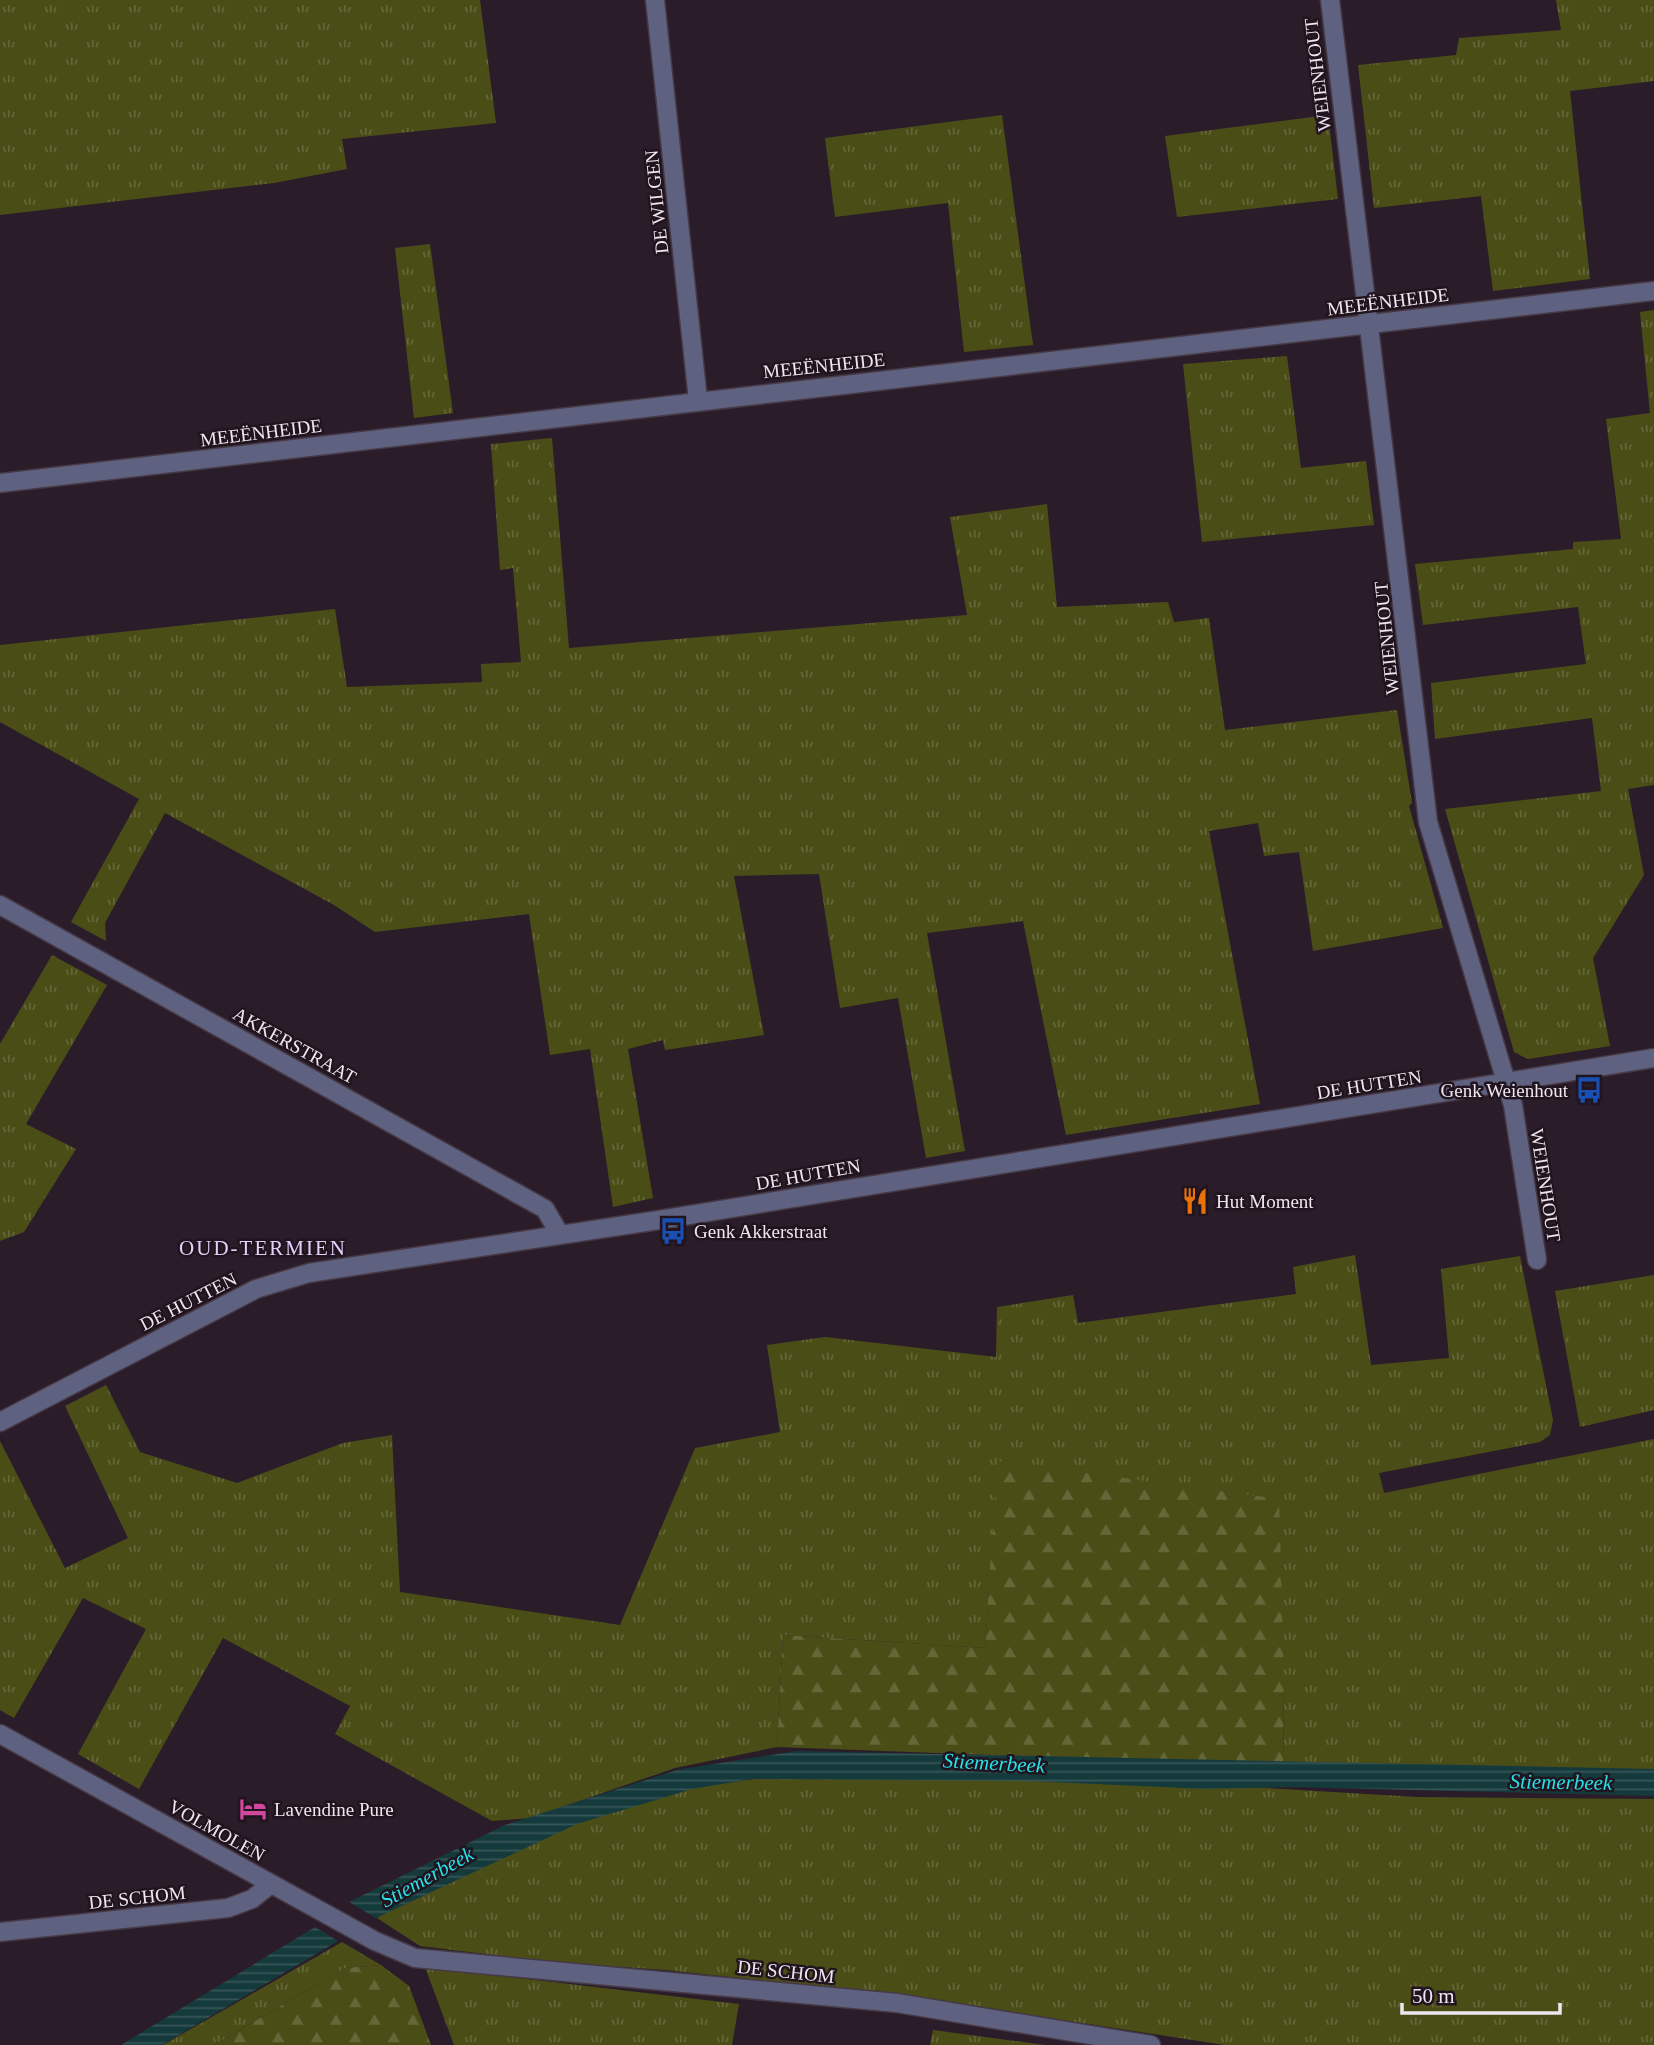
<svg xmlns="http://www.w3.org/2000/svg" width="1654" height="2045" font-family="Georgia,serif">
<defs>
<pattern id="grass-tufts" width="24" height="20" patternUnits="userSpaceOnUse" patternTransform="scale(1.75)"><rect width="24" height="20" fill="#4b4d17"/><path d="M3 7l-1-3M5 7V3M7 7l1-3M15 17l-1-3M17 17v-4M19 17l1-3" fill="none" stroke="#656739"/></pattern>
<pattern id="forest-firs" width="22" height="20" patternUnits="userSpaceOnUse" patternTransform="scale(1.75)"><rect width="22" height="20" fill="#4b4d17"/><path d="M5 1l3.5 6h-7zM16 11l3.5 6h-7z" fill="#656739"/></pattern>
<pattern id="water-rules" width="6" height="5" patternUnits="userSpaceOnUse" patternTransform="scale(1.75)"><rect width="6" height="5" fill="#153a3c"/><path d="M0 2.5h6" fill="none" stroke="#375658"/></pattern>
</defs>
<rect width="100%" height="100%" fill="#2a1d29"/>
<!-- grass -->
<path fill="url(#grass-tufts)" d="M 0,0 L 480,0 L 496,123 L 342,139 L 347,169 L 274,183 L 0,215 Z
M 1556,0 L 1654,0 L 1654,81 L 1570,91 L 1590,279 L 1493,291 L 1481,196 L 1374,208 L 1358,65 L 1456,55 L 1459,38 L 1561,30 Z
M 1002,115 L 1033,345 L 964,352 L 948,203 L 835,217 L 825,138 Z
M 1328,115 L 1338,199 L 1177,217 L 1165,136 Z
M 430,244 L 453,413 L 414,418 L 395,248 Z
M 1654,310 L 1654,785 L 1628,789 L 1644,875 L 1593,958 L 1610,1046 L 1528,1059 L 1514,1052 L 1445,809 L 1601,791 L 1592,718 L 1435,739 L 1431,683 L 1586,664 L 1578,607 L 1423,625 L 1415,564 L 1573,549 L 1573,542 L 1621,539 L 1606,419 L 1650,413 L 1640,312 Z
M 1287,356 L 1301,468 L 1366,461 L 1374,525 L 1202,542 L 1183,364 Z
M 552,438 L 569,648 L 967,615 L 950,517 L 1047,504 L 1057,607 L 1168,602 L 1174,622 L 1209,618 L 1225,730 L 1397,710 L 1412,803 L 1409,806 L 1443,928 L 1313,951 L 1299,852 L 1264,856 L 1258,823 L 1209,831 L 1260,1104 L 1066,1135 L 1023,921 L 927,933 L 965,1151 L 926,1158 L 898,998 L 840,1008 L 819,874 L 734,876 L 764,1035 L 665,1050 L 663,1040 L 628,1049 L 653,1198 L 613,1207 L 590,1049 L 550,1055 L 529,914 L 375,932 L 334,905 L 165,813 L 105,923 L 106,941 L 71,922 L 139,799 L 0,722 L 0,645 L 335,609 L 347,687 L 482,682 L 481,664 L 521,662 L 513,568 L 500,570 L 491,444 Z
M 52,955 L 107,985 L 26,1124 L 76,1149 L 24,1232 L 0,1241 L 0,1044 Z
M 1355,1255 L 1371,1365 L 1449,1358 L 1441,1269 L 1520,1256 L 1553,1420 L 1550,1435 L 1540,1442 L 1379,1473 L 1384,1493 L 1654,1439 L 1654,1776 L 1283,1766 L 1284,1682 L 998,1461 L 985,1648 L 783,1635 L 777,1747 L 675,1768 L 530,1818 L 492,1821 L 335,1734 L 350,1706 L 223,1638 L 139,1789 L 78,1754 L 146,1629 L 83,1598 L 14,1718 L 0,1710 L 0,1441 L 65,1568 L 128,1538 L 65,1406 L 106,1385 L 140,1452 L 237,1483 L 343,1443 L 392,1435 L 400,1592 L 620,1625 L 695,1448 L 780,1432 L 767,1345 L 825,1337 L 996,1357 L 997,1307 L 1073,1295 L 1078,1323 L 1296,1294 L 1293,1267 Z
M 1654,1275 L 1654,1410 L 1580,1427 L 1555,1291 Z
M 830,1774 L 1084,1777 L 1417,1797 L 1654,1799 L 1654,2045 L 1225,2045 L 913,1997 L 666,1970 L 551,1962 L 420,1946 L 377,1918 L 480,1857 L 668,1791 L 762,1778 Z
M 342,1942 L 381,1965 L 345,1968 L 214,2045 L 163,2045 Z
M 425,1967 L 739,2004 L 732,2045 L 454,2045 Z
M 933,2030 L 1045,2045 L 930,2045 Z"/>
<!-- forest -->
<path fill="url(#forest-firs)" d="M 997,1461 L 1279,1499 L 1284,1682 L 1283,1766 L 777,1747 L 783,1635 L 985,1648 Z
M 381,1965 L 409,1986 L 431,2045 L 214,2045 L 345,1968 Z"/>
<!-- water -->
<path fill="url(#water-rules)" d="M 796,1751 L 1654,1769 L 1654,1796 L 1292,1787 L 1205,1789 L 1028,1781 L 751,1779 L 692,1789 L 577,1824 L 376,1918 L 349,1902 L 505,1825 L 677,1770 Z
M 315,1927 L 338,1941 L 162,2045 L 121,2045 Z"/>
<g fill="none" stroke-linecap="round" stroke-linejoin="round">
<defs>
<path id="minor" d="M 655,0 L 698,400
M 1330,0 L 1428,822 L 1513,1105 L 1537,1260
M 0,483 L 1654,291
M 0,905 L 545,1209 L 559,1233
M 0,1422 L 256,1289 L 309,1273 L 659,1220 L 1654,1058
M 0,1734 L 375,1941 L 415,1958 L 897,2003 L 1151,2045
M 0,1932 L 228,1908 L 252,1899 L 271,1884"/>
</defs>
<!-- minor casing -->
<use href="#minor" stroke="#463945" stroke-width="21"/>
<!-- minor -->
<use href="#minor" stroke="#5e6280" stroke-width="18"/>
</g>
<!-- icons -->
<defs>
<symbol id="bus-bare" viewBox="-9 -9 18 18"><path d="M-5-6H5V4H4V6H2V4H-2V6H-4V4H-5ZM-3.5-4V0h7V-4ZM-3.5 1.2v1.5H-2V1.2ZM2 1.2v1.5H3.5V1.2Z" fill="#1a4fb4" stroke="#20141f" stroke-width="2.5" paint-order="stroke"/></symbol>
<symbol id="restaurant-bare" viewBox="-9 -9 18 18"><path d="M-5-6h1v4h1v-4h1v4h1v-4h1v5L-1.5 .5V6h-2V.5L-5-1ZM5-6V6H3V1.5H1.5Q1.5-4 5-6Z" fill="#e8710a" stroke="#20141f" stroke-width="2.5" paint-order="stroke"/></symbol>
<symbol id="hotel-bare" viewBox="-9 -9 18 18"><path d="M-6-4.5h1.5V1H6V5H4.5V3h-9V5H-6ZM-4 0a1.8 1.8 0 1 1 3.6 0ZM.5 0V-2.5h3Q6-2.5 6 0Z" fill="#d1479c" stroke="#20141f" stroke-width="2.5" paint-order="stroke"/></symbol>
</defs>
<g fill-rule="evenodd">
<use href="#bus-bare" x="1570" y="1071" width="38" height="38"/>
<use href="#restaurant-bare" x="1176" y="1182" width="38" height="38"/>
<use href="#bus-bare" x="654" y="1212" width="38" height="38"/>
<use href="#hotel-bare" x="234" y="1790" width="38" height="38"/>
</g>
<g text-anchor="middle" stroke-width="5" stroke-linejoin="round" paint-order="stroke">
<!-- street labels -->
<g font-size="19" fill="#efe6ef" stroke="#20141f">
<text transform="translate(1317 75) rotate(-97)" y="7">WEIENHOUT</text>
<text transform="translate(656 202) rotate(-96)" y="7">DE WILGEN</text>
<text transform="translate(1388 301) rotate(-7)" y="7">MEEËNHEIDE</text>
<text transform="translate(824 365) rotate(-6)" y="7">MEEËNHEIDE</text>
<text transform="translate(261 432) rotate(-7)" y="7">MEEËNHEIDE</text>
<text transform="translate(1386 638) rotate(-96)" y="7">WEIENHOUT</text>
<text transform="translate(295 1045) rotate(29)" y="7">AKKERSTRAAT</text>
<text transform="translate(1369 1084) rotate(-9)" y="7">DE HUTTEN</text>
<text transform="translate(808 1174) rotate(-10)" y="7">DE HUTTEN</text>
<text transform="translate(1546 1185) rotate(81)" y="7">WEIENHOUT</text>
<text transform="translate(188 1301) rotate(-27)" y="7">DE HUTTEN</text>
<text transform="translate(217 1830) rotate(29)" y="7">VOLMOLEN</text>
<text transform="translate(137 1897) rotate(-6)" y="7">DE SCHOM</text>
<text transform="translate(786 1971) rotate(6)" y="7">DE SCHOM</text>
</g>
<!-- poi labels -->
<g font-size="19" fill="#efe6ef" stroke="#20141f" text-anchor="start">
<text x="1568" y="1097" text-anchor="end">Genk Weienhout</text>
<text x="1216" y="1208">Hut Moment</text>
<text x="694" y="1238">Genk Akkerstraat</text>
<text x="274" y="1816">Lavendine Pure</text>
</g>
<!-- neighbourhood labels -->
<g font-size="21" letter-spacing="2" fill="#e4cff9" stroke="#20141f">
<text x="263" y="1255">OUD-TERMIEN</text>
</g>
<!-- water labels -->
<g font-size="21" font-style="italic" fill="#26e1e8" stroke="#20141f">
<text transform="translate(994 1763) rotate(3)" y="7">Stiemerbeek</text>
<text transform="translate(1561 1782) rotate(1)" y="7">Stiemerbeek</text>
<text transform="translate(427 1877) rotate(-29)" y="7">Stiemerbeek</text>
</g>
</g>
<!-- scale -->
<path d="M1402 2003v10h158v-10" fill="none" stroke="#efe6ef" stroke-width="3.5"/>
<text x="1412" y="2003" font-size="21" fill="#efe6ef" stroke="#20141f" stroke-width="5" paint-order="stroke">50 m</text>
</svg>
